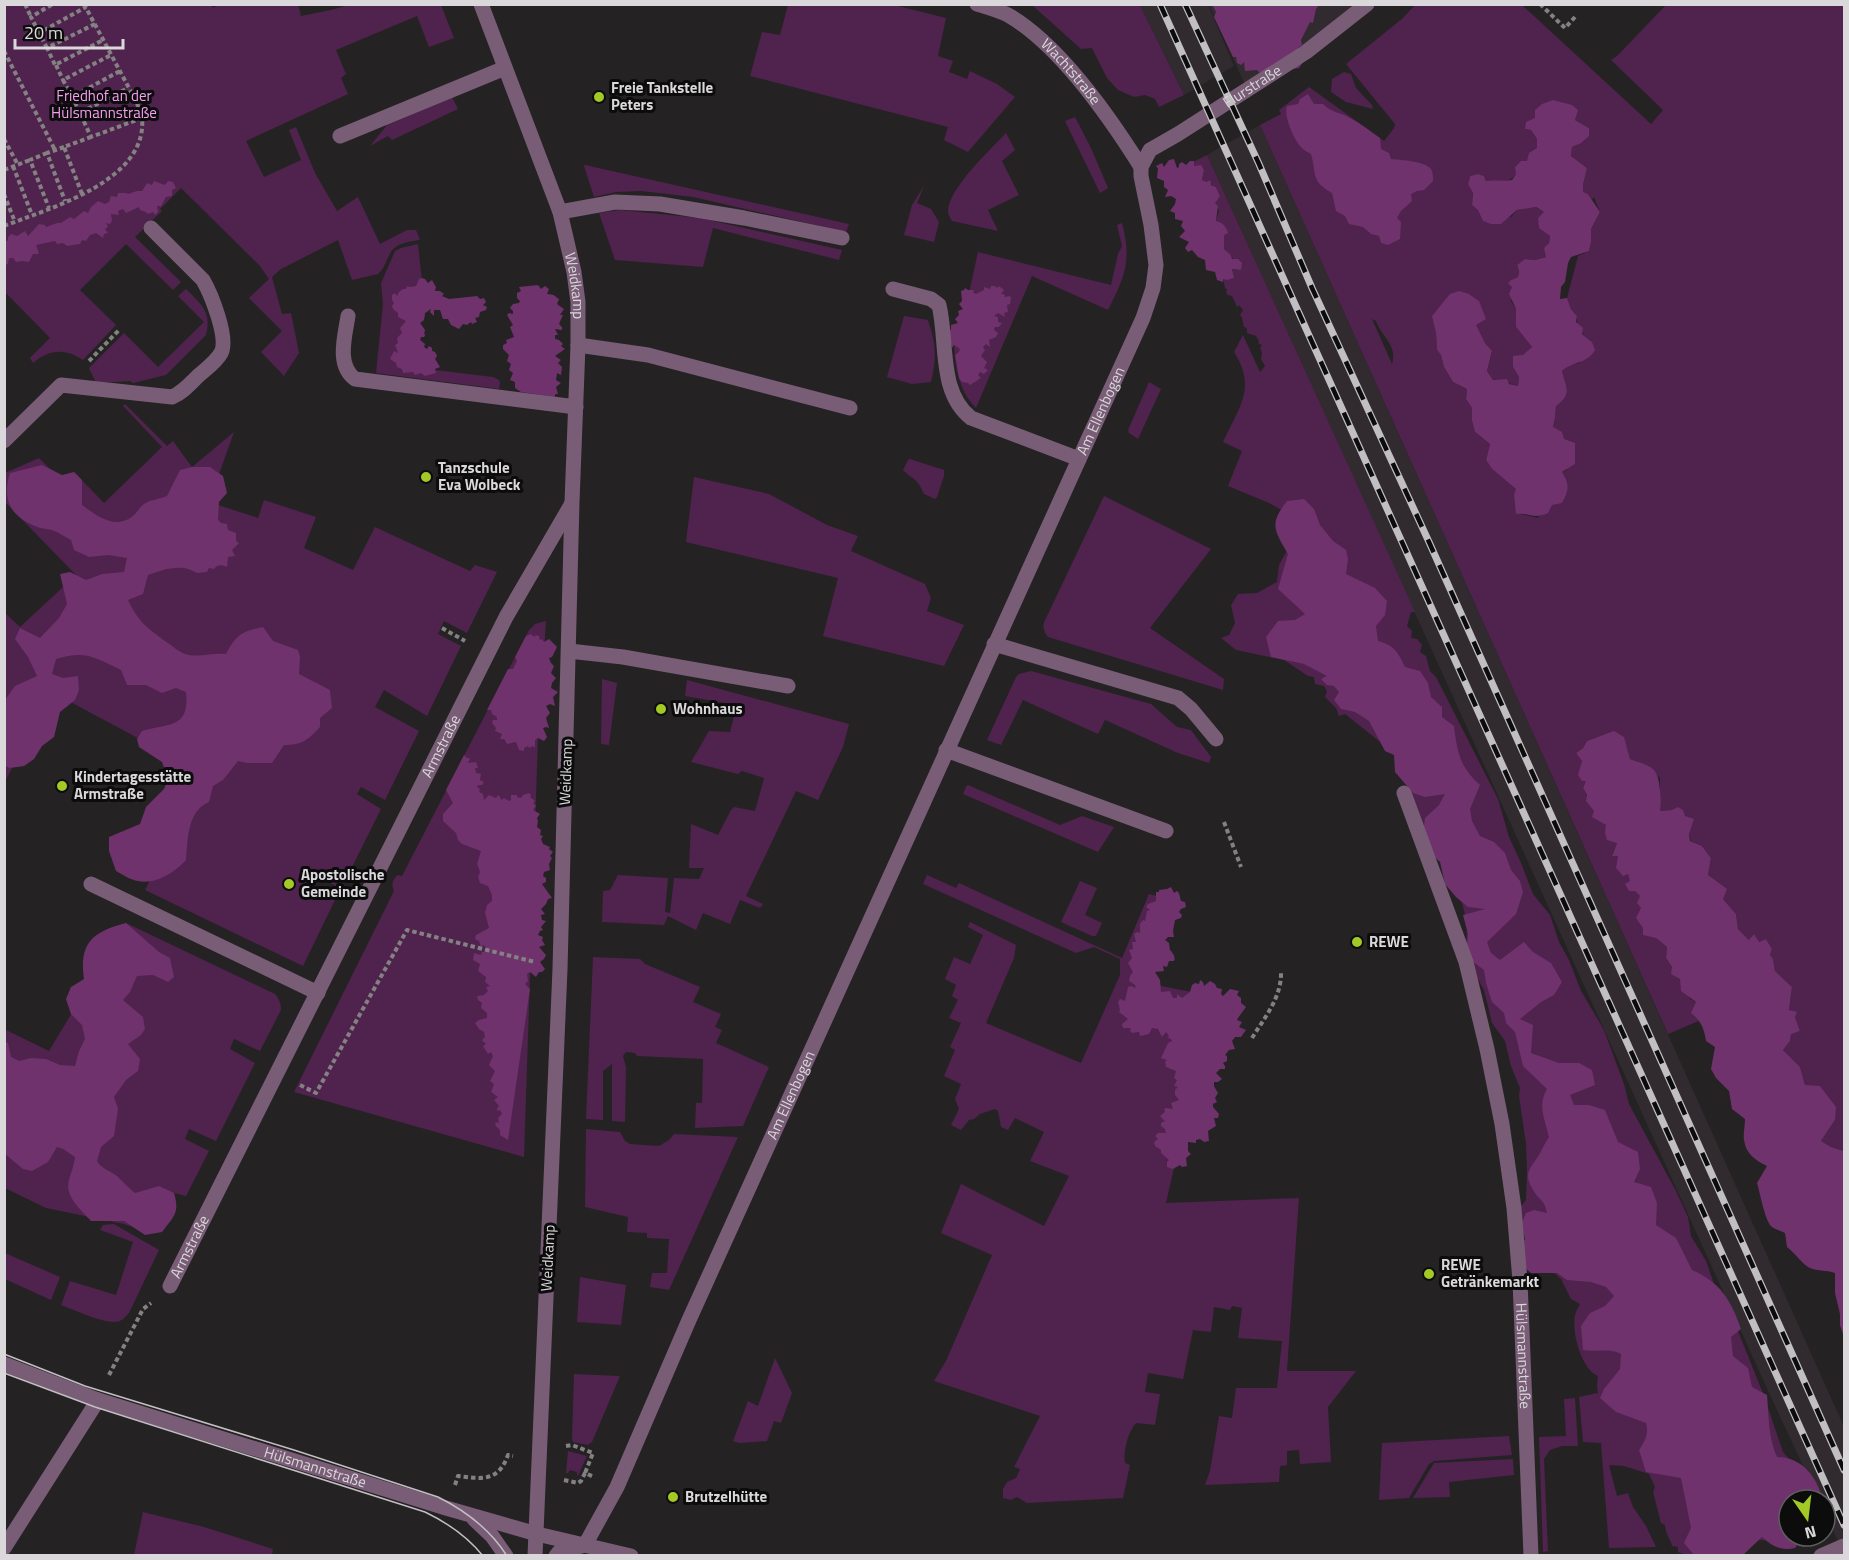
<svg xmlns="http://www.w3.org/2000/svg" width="1849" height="1560" font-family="'Titillium Web',sans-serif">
<rect width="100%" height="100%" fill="#252224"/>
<!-- built -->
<path fill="#312b30" d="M 1140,5 L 1208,5 L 1234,66 L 1184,95 Z
M 1209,5 L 1361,5 L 1246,87 Z
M 1260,125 L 1844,1427 L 1844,1555 L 1825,1512 L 1825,1500 L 1819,1500 L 1776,1408 L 1207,155 Z"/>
<!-- green -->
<path fill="#50224e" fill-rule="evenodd" d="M 211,4 L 213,8 L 220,4 L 298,4 L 301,16 L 331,10 L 349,5 L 441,5 L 454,38 L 429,47 L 417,16 L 336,50 L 346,74 L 341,78 L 348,94 L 246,141 L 264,177 L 301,160 L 289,130 L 296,127 L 315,173 L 337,211 L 358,197 L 380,244 L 407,230 L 416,230 L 420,240 C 407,242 394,243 389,256 C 385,263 384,269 378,274 L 352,280 L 338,240 L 281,269 L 272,277 L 282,314 L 291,313 L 299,353 L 284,376 L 261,352 L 282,331 L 249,298 L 269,279 L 260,266 L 181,188 L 160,209 L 162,211 L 135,237 L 181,282 L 173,290 L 126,244 L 80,290 L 116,325 L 83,360 C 66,348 49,349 33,363 L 30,358 L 50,338 L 5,292 L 4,5 Z
M 788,5 L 894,5 L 946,18 L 938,56 L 953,61 L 949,72 L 967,79 L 970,71 L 997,84 L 1015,97 L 968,152 L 944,140 L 948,127 L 750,76 L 762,32 L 780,35 Z
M 1032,5 L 1140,5 L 1184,95 L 1159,107 L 1155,99 L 1145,95 L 1134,97 L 1118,90 L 1107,78 L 1092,48 L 1081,49 Z
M 1415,5 L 1522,5 L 1651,124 L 1663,110 L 1611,60 L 1617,56 L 1666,5 L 1844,5 L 1844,1151 L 1831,1147 L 1821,1141 L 1835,1120 L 1805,1085 L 1800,1067 L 1783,1050 L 1790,1041 L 1791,1033 L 1800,1031 L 1795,1017 L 1789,1010 L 1792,987 L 1775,971 L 1773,960 L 1770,955 L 1772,949 L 1766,939 L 1759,942 L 1749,940 L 1738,929 L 1736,914 L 1723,899 L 1708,875 L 1711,858 L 1702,846 L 1691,841 L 1685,816 L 1672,810 L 1659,811 L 1660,778 L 1641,763 L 1630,759 L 1627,749 L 1614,732 L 1587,741 L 1583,748 L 1576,753 L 1582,761 L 1580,771 L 1587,781 L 1583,788 L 1599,820 L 1606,825 L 1617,843 L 1612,855 L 1618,856 L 1619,861 L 1628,874 L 1635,891 L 1640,896 L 1641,908 L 1656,938 L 1667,947 L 1666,958 L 1680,979 L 1690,999 L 1696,1002 L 1701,1020 L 1668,1034 L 1260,125 L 1281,114 L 1279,110 L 1309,87 L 1384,141 L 1394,128 L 1395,124 L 1346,64 L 1403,18 ZM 1535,118 L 1575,120 L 1589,128 L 1589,135 L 1581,142 L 1572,147 L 1571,156 L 1587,168 L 1583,185 L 1583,193 L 1588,194 L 1592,200 L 1594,197 L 1600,212 L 1591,229 L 1591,241 L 1589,251 L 1578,256 L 1567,298 L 1571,309 L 1577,316 C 1576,328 1583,335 1592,342 L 1579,363 L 1569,365 L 1562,371 C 1567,388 1572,394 1556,406 L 1555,418 L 1553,427 L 1564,439 L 1567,470 L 1562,472 L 1538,518 L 1521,514 L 1516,489 L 1492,469 L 1486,460 L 1490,444 L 1475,432 L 1472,421 L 1472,408 L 1466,399 L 1467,389 L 1453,382 L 1444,367 L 1441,355 L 1437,350 L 1436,333 L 1433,316 L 1469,294 L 1478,301 L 1482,309 L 1475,325 L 1485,343 L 1492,352 L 1487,371 L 1493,380 C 1503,379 1508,384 1518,386 L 1519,377 L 1513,367 L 1532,347 L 1516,327 L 1516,309 L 1511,301 L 1512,287 L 1511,280 L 1518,277 L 1519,271 L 1517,265 L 1525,259 L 1535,260 L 1546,257 L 1550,236 L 1544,212 L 1535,207 L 1517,210 L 1511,217 L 1472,205 L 1473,192 L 1468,184 L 1470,176 L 1478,174 L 1484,176 L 1486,181 C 1494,179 1499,182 1506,181 C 1515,180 1531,156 1537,148 L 1537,139 L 1531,130 L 1525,129 ZM 1372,319 L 1376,321 C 1382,337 1398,346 1392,364 Z
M 1344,72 L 1351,74 L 1356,88 L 1372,105 L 1373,109 L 1346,102 L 1331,92 L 1332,79 Z
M 452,97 L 458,109 L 392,140 L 388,136 L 370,146 L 387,125 Z
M 1075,117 L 1091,148 L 1108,188 L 1100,193 L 1065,121 Z
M 1006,133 L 1015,150 L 1002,161 L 1019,195 L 988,210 L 998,231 L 952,221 C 951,219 948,214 948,212 C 947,190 991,149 1006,133 Z
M 1207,155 L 1415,612 L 1411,612 L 1407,626 L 1412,631 L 1411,638 L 1417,639 L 1422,645 L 1420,652 L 1426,656 L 1430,671 L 1436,677 L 1498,799 L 1509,837 L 1521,863 L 1533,894 L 1550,915 L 1559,942 L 1569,960 L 1581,991 L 1604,1030 L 1624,1084 L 1629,1104 L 1676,1191 L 1688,1217 L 1691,1236 L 1706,1261 L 1717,1292 L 1738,1331 L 1764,1396 L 1783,1452 L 1798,1469 L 1789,1500 L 1789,1541 L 1755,1540 L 1726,1555 L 1686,1555 L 1678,1552 L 1678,1547 L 1672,1546 C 1670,1537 1666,1536 1665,1525 L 1661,1523 L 1653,1492 L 1655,1487 L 1649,1474 L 1624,1466 L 1609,1465 L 1617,1496 L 1628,1493 L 1633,1507 L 1646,1526 L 1656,1547 L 1609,1548 L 1601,1443 L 1583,1442 L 1579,1397 L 1598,1393 L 1597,1386 L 1598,1376 C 1581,1369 1570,1329 1576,1312 C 1577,1309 1579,1307 1580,1304 L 1571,1299 L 1561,1279 L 1546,1265 L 1532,1264 L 1519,1208 L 1526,1200 L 1527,1171 L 1526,1144 L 1519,1096 L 1520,1088 L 1511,1066 L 1505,1041 L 1492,1023 L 1484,990 L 1471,967 L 1466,953 L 1467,922 L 1462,903 L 1450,886 L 1442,864 L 1407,805 L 1412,785 L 1403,760 L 1345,714 L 1339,716 L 1336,708 L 1325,697 L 1327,691 L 1324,686 L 1315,684 L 1314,677 L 1308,676 L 1284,660 L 1236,650 L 1221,638 L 1229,635 L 1235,623 L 1231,605 L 1238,594 L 1257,593 L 1277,582 L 1279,565 L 1298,531 L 1287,513 L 1269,503 L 1228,486 L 1242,451 L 1223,442 C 1239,407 1257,388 1234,352 L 1243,335 L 1260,372 L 1265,366 L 1261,359 L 1262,353 L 1260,348 L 1262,345 L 1258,343 L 1259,341 L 1256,336 L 1247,333 L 1247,328 L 1244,327 L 1242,318 L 1240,315 L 1243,310 L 1239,305 L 1237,307 L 1232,296 L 1228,295 L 1226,293 L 1227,289 L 1225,288 L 1223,279 L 1233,278 L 1232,269 L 1238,270 L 1231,255 L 1224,249 L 1224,235 L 1216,221 L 1219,210 L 1214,203 L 1220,196 L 1216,187 L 1202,180 L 1204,170 L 1194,166 L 1193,162 Z
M 585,165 L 849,224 L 846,232 L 693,197 L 641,191 L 616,192 L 594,197 L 584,166 Z
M 924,186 L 917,203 L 931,209 L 939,222 L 934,242 L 904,235 L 912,205 Z
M 620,210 L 700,218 L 842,250 L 839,260 L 713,228 L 703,267 L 615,260 L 599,213 Z
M 1122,223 C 1132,261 1125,276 1108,310 L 1032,276 L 976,408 C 957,389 954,361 954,334 L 962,325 L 978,252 L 1111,285 L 1118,254 L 1122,246 L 1117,225 Z
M 418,244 L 424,300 L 427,312 L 425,313 L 424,320 L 420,323 L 425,330 L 424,337 L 421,337 L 420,340 L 425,344 L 424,347 L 427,349 L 429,346 L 432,348 L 432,351 L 435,352 L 437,356 L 435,359 L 440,367 L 436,368 L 435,370 L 493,377 L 499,380 L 500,383 L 499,389 L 376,373 L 383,304 L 381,283 L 395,251 L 401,248 Z
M 186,289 C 201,304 212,312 206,335 L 166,375 L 133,383 L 130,381 L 96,383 L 89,368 L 124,333 L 158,367 L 204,322 L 178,296 Z
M 904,316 L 928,320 C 936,345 937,357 931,382 L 912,384 L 887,377 Z
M 1149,382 L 1161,389 L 1138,439 L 1129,433 L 1128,430 Z
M 125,404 L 167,446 L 173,441 L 192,467 L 234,432 L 209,502 L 258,518 L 264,500 L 316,517 L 304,548 L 353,570 L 375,527 L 470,571 L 475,565 L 497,572 L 467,633 L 444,621 L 438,634 L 461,646 L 427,716 L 384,690 L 375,707 L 419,731 L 385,800 L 361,787 L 357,794 L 381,809 L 341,889 L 311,872 L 308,883 L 336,898 L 303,966 L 145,890 L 205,774 L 50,691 L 5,782 L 4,612 L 20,627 L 76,575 L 5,502 L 5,473 L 39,458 L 62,481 L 74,472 L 104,503 L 162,447 L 123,406 Z
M 910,459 L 944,470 L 944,476 L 937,497 L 935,499 L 924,494 C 916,476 915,482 903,470 L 908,460 Z
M 694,477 L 769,494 L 827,525 L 858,536 L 851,551 L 925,584 L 931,598 L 927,611 L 964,625 L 944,666 L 823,636 L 838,578 L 686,542 Z
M 1104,496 L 1211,549 L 1150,628 L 1224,679 L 1223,690 L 1048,637 C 1040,627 1044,622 1049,612 Z
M 546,621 L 538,737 L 524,1157 L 294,1092 L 394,891 C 391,884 392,880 398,875 L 402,876 L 529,630 L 535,624 Z
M 1031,671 L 1151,704 L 1177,727 L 1191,730 L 1211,757 L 1209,763 L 1178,753 L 1105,720 L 1098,734 L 1023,700 L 1001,745 L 987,740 L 1016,677 L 1019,674 Z
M 602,679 L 617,683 L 609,745 L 601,744 Z
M 687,680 L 849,724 L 843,747 L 818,800 L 796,791 L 746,896 L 763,904 L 760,908 L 740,900 L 730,924 L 703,913 L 696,930 L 668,916 L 664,925 L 602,922 L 603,891 L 610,890 L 618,875 L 668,878 L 665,912 L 670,913 L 674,878 L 699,879 L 704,868 L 689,868 L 691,824 L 718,835 L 731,810 L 734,807 L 755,811 L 764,778 L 742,771 L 738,774 L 691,762 L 709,731 L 730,732 L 737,705 L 685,696 Z
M 968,785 L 1060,825 L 1082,816 L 1114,827 L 1098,852 L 963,794 L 966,787 Z
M 927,875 L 956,888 L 959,883 L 1122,958 L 1149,894 L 1164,898 L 1135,981 L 1213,996 L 1166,1203 L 1299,1198 L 1287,1371 L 1356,1371 L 1328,1407 L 1331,1462 L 1300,1464 L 1299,1450 L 1287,1451 L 1287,1465 L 1280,1466 L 1279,1482 L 1205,1485 L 1210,1471 L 1219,1416 L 1232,1418 L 1236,1388 L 1277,1388 L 1282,1341 L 1238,1338 L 1242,1308 L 1232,1306 L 1230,1310 L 1214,1307 L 1211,1332 L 1193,1330 L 1183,1379 L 1148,1373 L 1145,1392 L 1160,1394 L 1155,1425 L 1136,1423 C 1128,1432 1123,1451 1125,1463 L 1130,1465 L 1123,1498 L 1027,1503 L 1017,1497 L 1011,1500 L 1003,1498 L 1003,1489 L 1007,1482 L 1016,1478 L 1020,1469 L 1014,1467 L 1040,1416 L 934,1381 L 946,1361 L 992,1255 L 941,1233 L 961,1184 L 1044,1226 L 1069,1176 L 1030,1161 L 1044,1132 L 1015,1118 L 1008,1130 L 1001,1127 L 998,1111 L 995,1109 L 980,1114 L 974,1119 L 969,1120 L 961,1130 L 951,1125 L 959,1109 L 955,1099 L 961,1084 L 944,1076 L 955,1050 L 950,1047 L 961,1023 L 949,1018 L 958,1000 L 952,996 L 956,985 L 945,979 L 954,957 L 970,964 L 983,935 L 968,927 L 970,922 L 1016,945 L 1014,958 L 986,1023 L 1081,1063 L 1120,975 L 1120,959 L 1094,947 L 1076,953 L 923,884 Z
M 1080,881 L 1097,888 L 1085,915 L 1102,923 L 1096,936 L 1092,936 L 1061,922 Z
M 126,923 L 275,994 C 279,999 281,1003 281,1010 L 260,1051 L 234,1039 L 230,1049 L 255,1063 L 216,1141 L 189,1129 L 185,1139 L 209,1151 L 186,1196 L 174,1193 L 149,1233 L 124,1224 L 46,1208 L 5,1188 L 4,1029 L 49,1051 Z
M 593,957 L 640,959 L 645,964 L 700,987 L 693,1002 L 721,1014 L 715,1027 L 722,1030 L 716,1043 L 769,1067 L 743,1126 L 695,1128 L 696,1103 L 702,1103 L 703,1059 L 637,1056 L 635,1053 L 626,1052 L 623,1056 L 626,1067 L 625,1122 L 612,1121 L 612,1064 L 603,1071 L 603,1120 L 586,1119 Z
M 586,1129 L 620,1132 L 625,1141 L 630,1144 L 659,1146 L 669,1140 L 674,1134 L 738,1137 L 669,1290 L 650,1287 L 652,1273 L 667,1273 L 669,1239 L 647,1238 L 647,1233 L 627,1232 L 628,1217 L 585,1207 Z
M 114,1224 L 159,1250 L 130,1311 C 126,1317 122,1322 114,1322 C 100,1322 75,1310 61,1305 L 70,1281 L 116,1295 L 133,1242 L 100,1230 L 103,1225 Z
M 5,1253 L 60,1277 L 51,1300 L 5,1279 Z
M 580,1277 L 626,1285 L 621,1325 L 577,1322 Z
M 775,1358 L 792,1393 L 781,1423 L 774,1421 L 767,1441 L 739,1443 L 733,1441 L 748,1401 L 758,1406 Z
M 574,1374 L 620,1376 L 592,1442 L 588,1445 L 573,1442 L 572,1439 Z
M 1575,1398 L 1578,1446 L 1562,1446 L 1550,1450 L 1544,1459 L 1548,1551 L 1543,1552 L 1539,1437 L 1566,1436 L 1564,1399 Z
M 1509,1436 L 1512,1455 L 1434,1461 L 1429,1464 L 1409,1498 L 1379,1500 L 1382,1443 Z
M 568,1451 L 587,1456 L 578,1476 L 577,1475 L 577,1472 L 570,1470 L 568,1473 L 566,1473 Z
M 1513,1459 L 1514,1475 L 1449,1482 L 1450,1497 L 1413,1498 L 1434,1463 Z
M 143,1512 L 204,1527 L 273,1549 L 272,1555 L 134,1555 Z"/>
<!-- forest -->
<path fill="#6f326c" d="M 1212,4 L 1319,5 L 1316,9 L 1313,23 L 1310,22 L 1301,40 L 1302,45 L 1298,48 L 1296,54 L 1303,62 L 1299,68 L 1261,74 L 1257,70 L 1245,71 L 1244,62 L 1241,65 L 1237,63 L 1236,57 L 1233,57 L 1214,17 L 1216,12 Z
M 1308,94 L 1314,104 L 1323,104 C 1332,113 1340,112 1350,118 C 1360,123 1370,131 1380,138 L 1381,149 L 1389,153 L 1391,159 C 1400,160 1429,161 1432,171 C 1433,174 1433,178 1433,181 L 1424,190 L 1417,191 L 1411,194 L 1412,201 L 1401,211 L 1397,218 L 1401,222 L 1400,239 L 1388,245 L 1381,243 L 1379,236 L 1371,234 L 1363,227 L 1349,224 L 1345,216 L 1336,211 L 1332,193 C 1310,180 1317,175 1311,154 C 1308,152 1305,151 1302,148 C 1295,142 1283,116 1287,106 L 1298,104 L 1300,99 Z
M 1553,100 L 1572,105 L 1578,110 L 1575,120 L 1589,128 L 1589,136 L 1581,143 L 1572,147 L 1571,156 L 1587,168 L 1583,185 L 1583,192 L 1588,194 L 1600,212 L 1591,229 L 1591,242 L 1589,251 L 1571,257 L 1568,263 L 1565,282 L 1561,287 L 1560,299 L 1567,298 L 1571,309 L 1577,316 L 1576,322 L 1583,328 L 1582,334 L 1592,342 L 1595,350 C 1587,364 1573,361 1562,371 C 1567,389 1572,394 1556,406 L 1555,418 L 1553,427 L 1562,432 L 1564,439 L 1575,443 L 1575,464 L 1562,472 C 1570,485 1569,490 1562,503 L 1552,505 L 1548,513 C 1532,520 1530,512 1516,514 L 1514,495 L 1516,489 L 1492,469 L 1486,460 L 1490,444 L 1475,432 L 1472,421 L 1472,408 L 1466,399 L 1467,389 L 1453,382 L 1444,367 L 1441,355 L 1437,350 L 1436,333 L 1432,316 L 1450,294 L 1459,291 L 1469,294 L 1479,301 L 1486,319 L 1476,325 L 1485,343 L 1492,351 L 1487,371 L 1493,380 L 1507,379 L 1509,384 L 1518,386 L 1519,377 L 1513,367 L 1513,356 L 1523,355 L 1532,347 L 1516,327 L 1516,309 L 1509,294 L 1512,287 L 1508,283 L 1511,280 L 1518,277 L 1519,271 L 1517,265 L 1525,259 L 1535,260 L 1546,257 L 1544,248 L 1549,243 L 1550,236 L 1539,228 L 1538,218 L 1544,212 L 1536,207 L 1517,210 L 1501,224 L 1491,224 L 1483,221 L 1478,210 L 1472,205 L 1473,193 L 1468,184 L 1470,176 L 1478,174 L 1484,176 L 1486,181 C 1495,179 1503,182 1512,180 L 1516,174 L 1515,167 L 1521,161 L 1527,161 L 1529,153 L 1537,148 L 1537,139 L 1531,130 L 1525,129 L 1526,122 L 1535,118 L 1535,110 L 1542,104 Z
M 1174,159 L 1177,168 L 1179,167 L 1179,164 L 1182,162 L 1186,165 L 1190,161 L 1194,161 L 1194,166 L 1201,165 L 1204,170 L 1202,180 L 1207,182 L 1210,180 L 1211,185 L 1216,187 L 1220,196 L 1215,203 L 1218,206 L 1216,221 C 1223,223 1226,226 1228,233 L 1224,235 L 1224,249 L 1231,255 L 1232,259 L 1238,259 L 1242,263 L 1241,270 L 1232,269 L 1234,278 L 1227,280 L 1223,279 L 1223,282 L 1217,280 L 1215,272 L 1206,270 L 1205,260 L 1198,257 L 1192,250 L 1188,252 L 1185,248 L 1189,242 L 1179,237 L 1185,231 L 1181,226 L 1183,221 L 1175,219 L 1175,213 L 1170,211 L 1175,204 L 1176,199 L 1171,196 L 1165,197 L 1168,190 L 1164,187 L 1164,181 L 1157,178 L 1158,169 L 1156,166 L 1162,163 L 1164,167 L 1169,160 Z
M 154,181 L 165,185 L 168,181 L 173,182 L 176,188 L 172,190 L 172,196 L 166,197 L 161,206 L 157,206 L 158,212 L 155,215 L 153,212 L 148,214 L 146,212 L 140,210 L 139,207 L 126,213 L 123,209 L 118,211 L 119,215 L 111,214 L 112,221 L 110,224 L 106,223 L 108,227 L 105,229 L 108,233 L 104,234 L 103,238 L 96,233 L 90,235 L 86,241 L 82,240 L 80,244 L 67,246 L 63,243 L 57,244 L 55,241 L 36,245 L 39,254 L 33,254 L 29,262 L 22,261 L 16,262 L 13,258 L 9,258 L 8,264 L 5,265 L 5,242 L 8,240 L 8,237 L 11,234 L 17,236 L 25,231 L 28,236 L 39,224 L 45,225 L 46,227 L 57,223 L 61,223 L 70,217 L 74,219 L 84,211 L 88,213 L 91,207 L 98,201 L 105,204 L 109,202 L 111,196 L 117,197 L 118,193 L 126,193 L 128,194 L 137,191 L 142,191 L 147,183 L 152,185 Z
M 422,278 L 425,279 L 428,283 L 432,280 L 436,287 L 435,291 L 440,291 L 444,294 L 442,296 L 449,299 L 477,296 L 480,299 L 484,298 L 486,302 L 483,305 L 487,307 L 486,310 L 480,312 L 479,317 L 475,318 L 477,322 L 472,324 L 471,322 L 467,325 L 463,324 L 459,329 L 451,325 L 448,319 L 443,319 L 440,310 L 434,310 L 434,316 L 430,312 L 431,309 L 425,313 L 424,320 L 420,323 L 425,330 L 424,333 L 425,335 L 424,337 L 421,337 L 420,340 L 425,344 L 424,347 L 427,349 L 429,346 L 432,348 L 432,351 L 435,352 L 437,356 L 435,359 L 440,367 L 435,369 L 436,373 L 425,376 L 421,373 L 415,375 L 413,372 L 403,373 L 402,369 L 397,367 L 396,363 L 390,359 L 394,351 L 398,353 L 395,345 L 398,343 L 397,338 L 402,333 L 400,328 L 406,321 L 398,317 L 398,313 L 393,309 L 392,306 L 394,303 L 392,300 L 392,295 L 395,293 L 397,296 L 399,292 L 403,289 L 406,289 L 407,286 L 410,287 L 416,286 L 419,279 Z
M 538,285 L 541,289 L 545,286 L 549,289 L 547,294 C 555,295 552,294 559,299 L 557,304 L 564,309 L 560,315 L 563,315 L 559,324 L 562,327 L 562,330 L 555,329 L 558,335 L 555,335 L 555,339 L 559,340 L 563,344 L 561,346 L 565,349 L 555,356 L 561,360 L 558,363 L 562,367 L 561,375 L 557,373 L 556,380 L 561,383 L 556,387 L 558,394 L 555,394 L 555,397 L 521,392 L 515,388 L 515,382 L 510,380 L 513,373 L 509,370 L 511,364 L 507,361 L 509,355 L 503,349 L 503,345 L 507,343 L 506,340 L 514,337 L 510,327 L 513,325 L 507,315 L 509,313 L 513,314 L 513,311 L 510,308 L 513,304 L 519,303 L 520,301 L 517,298 L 517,293 L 521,291 L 519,287 Z
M 991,286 L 995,286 L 997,288 L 999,286 L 1004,290 L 1001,294 L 1004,294 L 1005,297 L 1010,296 L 1011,298 L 1010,304 L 1007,305 L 1008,312 L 1004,313 L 1005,317 L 998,313 L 994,316 L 998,317 L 998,322 L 1002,323 L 999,327 L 995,327 L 994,330 L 998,333 L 996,337 L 989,340 L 990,347 L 986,344 L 983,347 L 985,350 L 981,356 L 987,362 L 984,368 L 988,370 L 984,374 L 980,372 L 978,375 L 981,378 L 970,385 L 968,383 L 962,382 L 959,378 L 955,355 L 959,352 L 960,349 L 954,345 L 952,348 L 948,332 L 951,330 L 951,325 L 958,323 L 955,319 L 959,315 L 958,311 L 963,309 L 959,304 L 962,301 L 961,291 L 964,290 L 965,288 L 968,290 L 974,290 L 973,292 L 976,294 L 984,290 L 984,287 L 990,289 Z
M 42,465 L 62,475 L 74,472 L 82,480 L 82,505 C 97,516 116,531 134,515 C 137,512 140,507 144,504 C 149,500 160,499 167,496 L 180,470 L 192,467 L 210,467 L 223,476 L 227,493 L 219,502 L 218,520 L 221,523 L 227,524 L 228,530 L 236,533 L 236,541 L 239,543 L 232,550 L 235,556 L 228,557 L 227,567 C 222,565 218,564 214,569 L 209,568 L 207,572 L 197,573 C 183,563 164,569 148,575 L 143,594 L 128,600 C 138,621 146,627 165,641 C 173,646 179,653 189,655 C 197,657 215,653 226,654 C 236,635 242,631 263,627 L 273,641 L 298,650 L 300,657 L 299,674 L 330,690 L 332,708 L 320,718 L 320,727 C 308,740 302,745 284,745 L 272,763 L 248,763 L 238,761 L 223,780 L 213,786 L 209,802 C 187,811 188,840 186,860 C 175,872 156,885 138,881 C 131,880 123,875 116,871 L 109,851 L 109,837 L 140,824 L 146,807 L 164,789 L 167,782 L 166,773 L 162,762 L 139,747 L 137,739 L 142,731 C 169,723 190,729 186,692 L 176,688 L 162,693 L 146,685 L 127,685 L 121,670 C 94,657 85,650 56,659 L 52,674 L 63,678 L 78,676 L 79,690 L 75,700 L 60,712 L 54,737 L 42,746 L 34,759 L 24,766 L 10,768 L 5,766 L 5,700 L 15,686 L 37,676 L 28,657 L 15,639 L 20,628 L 40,638 L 59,618 L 67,604 L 60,574 L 70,572 L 86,580 L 102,574 L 124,572 L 127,558 L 108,555 L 89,557 L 74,550 L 71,540 C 65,537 60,533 54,531 C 50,529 45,529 40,528 C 12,518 1,502 10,473 Z
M 1304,499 L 1314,509 L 1320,525 L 1333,541 L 1346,550 L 1348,559 L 1346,574 L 1375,588 L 1387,601 L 1385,615 L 1376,626 L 1378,641 C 1394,645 1398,652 1405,667 L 1420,671 L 1428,683 L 1431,697 L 1442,707 L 1442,717 L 1454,726 C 1457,752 1460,767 1480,785 L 1470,809 L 1472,821 L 1480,836 L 1494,842 L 1505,853 L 1511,870 L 1520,881 L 1523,892 L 1516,914 L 1487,942 L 1491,953 L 1500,960 L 1524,942 L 1533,952 L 1551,963 L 1562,982 L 1554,995 L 1541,1002 L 1520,1019 L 1533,1025 L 1531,1053 L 1559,1063 L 1579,1063 L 1592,1070 L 1595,1085 L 1570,1095 L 1574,1105 L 1589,1105 L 1605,1110 L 1618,1142 L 1638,1152 L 1640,1169 L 1634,1182 L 1651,1187 L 1657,1203 L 1656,1225 L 1676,1238 L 1692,1270 C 1720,1282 1731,1300 1741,1329 L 1731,1337 L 1733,1356 L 1748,1368 L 1752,1387 L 1767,1395 C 1769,1416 1768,1437 1777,1457 C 1802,1457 1817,1477 1823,1500 L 1789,1500 L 1789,1536 L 1803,1536 L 1795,1548 C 1781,1551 1773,1547 1762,1537 L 1743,1555 L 1694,1555 L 1684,1543 L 1691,1528 L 1681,1478 L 1646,1472 L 1639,1450 C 1645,1441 1649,1434 1646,1423 L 1616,1412 L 1600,1398 L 1604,1389 L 1620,1369 L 1621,1354 C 1611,1348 1595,1352 1583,1350 L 1581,1326 L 1590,1313 L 1605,1306 L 1614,1296 L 1606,1287 L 1591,1282 L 1567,1280 L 1557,1273 L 1531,1273 L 1523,1266 L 1519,1251 L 1525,1239 L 1521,1225 L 1526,1213 L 1534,1210 L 1547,1213 C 1544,1199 1541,1202 1535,1193 C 1524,1176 1527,1172 1537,1158 C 1541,1152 1544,1144 1549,1137 C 1545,1119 1537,1106 1547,1089 L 1523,1066 L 1515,1032 L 1506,1023 L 1504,1013 L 1492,1002 L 1486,983 L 1484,970 L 1472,961 L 1467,946 L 1468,934 L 1463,915 L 1485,909 L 1468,907 L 1456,897 L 1445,884 L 1440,862 L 1429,852 L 1422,842 L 1425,818 L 1439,805 L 1445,794 L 1425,797 L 1413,793 L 1395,772 L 1394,755 L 1385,751 L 1369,721 L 1355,712 L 1341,709 L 1334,700 L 1339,692 L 1334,686 L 1327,685 L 1321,679 L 1327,676 L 1304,664 L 1271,657 L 1266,637 L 1278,621 L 1295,620 L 1305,614 L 1278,589 L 1288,554 C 1274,530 1269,524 1287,501 Z
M 531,634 L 534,637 L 536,635 L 539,636 L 540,640 L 542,639 L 544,642 L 549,639 L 557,647 L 552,657 L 549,658 L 551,663 L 554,666 L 551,673 L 556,678 L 552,683 L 551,688 L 558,692 L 553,697 L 555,706 L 550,704 L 546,706 L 550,713 L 546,718 L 549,728 L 546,727 L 543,728 L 547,737 L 544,741 L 538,738 L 535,740 L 535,748 L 533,746 L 529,748 L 528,746 L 524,748 L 524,751 L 519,750 L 516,742 L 507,744 L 504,739 L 500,739 L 502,734 L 495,731 L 496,728 L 492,723 L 493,720 L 497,720 L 497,717 L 492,714 L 491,710 L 487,710 L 508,669 L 513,669 L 517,661 L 515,657 L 526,636 Z
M 1614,731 L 1624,737 L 1630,759 C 1653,767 1658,767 1660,791 C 1661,799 1661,804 1660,811 L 1672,810 L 1678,807 L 1683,810 L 1685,816 L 1694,819 L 1689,834 L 1690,841 L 1702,846 L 1711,858 L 1708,875 L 1727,889 L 1723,899 L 1736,914 L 1738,929 L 1749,940 L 1754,934 L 1759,942 L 1766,939 L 1772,949 L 1770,955 L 1773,959 L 1775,971 L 1792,987 L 1789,1010 L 1797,1012 L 1795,1017 L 1800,1031 L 1791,1034 L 1790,1041 L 1783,1050 L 1800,1067 L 1805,1085 L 1820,1086 L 1836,1107 L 1835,1120 L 1821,1141 L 1831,1147 L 1844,1151 L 1844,1337 L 1840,1325 L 1840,1314 L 1835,1293 L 1835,1273 C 1827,1270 1816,1271 1810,1268 C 1803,1265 1794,1252 1787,1247 L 1785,1233 C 1781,1231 1774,1229 1771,1226 C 1765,1220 1760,1193 1757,1183 L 1767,1166 C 1755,1160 1746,1154 1744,1140 C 1743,1134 1745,1126 1745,1119 L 1732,1109 L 1729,1091 L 1716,1078 L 1711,1069 L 1715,1047 L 1706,1041 C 1704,1028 1701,1021 1691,1013 L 1696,1002 L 1681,991 L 1680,979 L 1671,974 L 1672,967 L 1666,958 L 1667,947 L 1656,938 L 1643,935 L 1643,928 L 1636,918 L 1641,908 L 1637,903 L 1640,896 L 1635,891 L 1629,891 L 1625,884 L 1630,881 L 1628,874 L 1623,876 L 1616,868 L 1618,856 L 1612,856 L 1617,843 L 1607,840 L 1605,833 L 1606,825 L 1592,817 L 1594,811 L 1586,801 L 1587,795 L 1583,788 L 1586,781 L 1582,781 L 1578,775 L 1582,761 L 1576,753 L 1583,748 L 1587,741 Z
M 464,755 L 467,758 L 470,758 L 468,763 L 476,762 L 478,768 L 475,768 L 476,773 L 481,774 L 480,780 L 484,782 L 482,785 L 478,785 L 477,787 L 480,789 L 479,792 L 483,794 L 484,800 L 489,795 L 496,798 L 498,795 L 500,797 L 501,800 L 504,798 L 509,801 L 511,800 L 511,795 L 517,795 L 517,797 L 521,798 L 523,795 L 529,793 L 531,795 L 530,797 L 535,801 L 533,803 L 536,806 L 533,810 L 540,814 L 537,818 L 538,821 L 537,827 L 541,830 L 540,835 L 543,836 L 541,839 L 543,844 L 550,847 L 549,849 L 553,852 L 550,856 L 552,858 L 549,864 L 550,870 L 544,872 L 543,876 L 546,878 L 546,882 L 542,884 L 552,898 L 548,899 L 546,904 L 541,909 L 545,914 L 541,915 L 542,920 L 546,921 L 541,927 L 543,930 L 540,931 L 538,935 L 543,937 L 542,940 L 545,945 L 539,947 L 546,955 L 544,959 L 540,962 L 545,969 L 542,972 L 539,972 L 536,977 L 530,972 L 527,974 L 528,981 L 525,984 L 530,989 L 508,1140 L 500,1135 L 500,1130 L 495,1125 L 496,1122 L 499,1123 L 498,1118 L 502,1114 L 500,1110 L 497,1111 L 497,1109 L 499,1106 L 494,1100 L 498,1097 L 491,1092 L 494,1084 L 490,1081 L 495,1071 L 489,1065 L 493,1056 L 491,1052 L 488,1054 L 483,1046 L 486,1044 L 482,1040 L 485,1037 L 484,1032 L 479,1029 L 475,1023 L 479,1020 L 487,1018 L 487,1013 L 481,1008 L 482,1003 L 478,1000 L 477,996 L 484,995 L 488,991 L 486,987 L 490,986 L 485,982 L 486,977 L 478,971 L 480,964 L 473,960 L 474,953 L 481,955 L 482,952 L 486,952 L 486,947 L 483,945 L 481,947 L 479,941 L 475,939 L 476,935 L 489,928 L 485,913 L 487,905 L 492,901 L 492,895 L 488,886 L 480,883 L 478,877 L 480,872 L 477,864 L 481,851 L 462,844 L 458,840 L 456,833 L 443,821 L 443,814 L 453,803 L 446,790 Z
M 1171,887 L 1174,893 L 1177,891 L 1179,893 L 1181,901 L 1185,902 L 1186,907 L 1181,909 L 1179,912 L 1182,915 L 1181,918 L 1175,920 L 1173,931 L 1174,937 L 1168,937 L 1165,940 L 1169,943 L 1170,950 C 1173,953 1176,957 1174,961 L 1169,961 L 1167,967 L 1163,966 L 1164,971 L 1155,972 L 1160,980 L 1161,992 L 1170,991 L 1173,998 L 1177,998 L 1177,994 L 1182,998 L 1190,992 L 1192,985 L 1195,983 L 1199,984 L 1200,980 L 1203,982 L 1204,986 L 1210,981 L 1215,984 L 1217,988 L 1222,989 L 1221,994 L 1223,996 L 1230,989 L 1239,991 L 1237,995 L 1241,998 L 1241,1003 L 1246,1007 L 1238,1018 L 1237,1020 L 1242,1022 L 1239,1027 L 1246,1030 L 1241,1037 L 1235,1037 L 1232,1041 L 1235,1049 L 1229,1050 L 1225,1055 L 1227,1056 L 1227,1061 L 1223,1063 L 1225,1066 L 1225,1069 L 1220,1069 L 1216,1073 L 1222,1079 L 1218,1082 L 1214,1082 L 1214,1086 L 1218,1093 L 1215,1098 L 1217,1102 L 1213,1104 L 1213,1107 L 1219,1114 L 1218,1118 L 1214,1118 L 1216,1126 L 1208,1131 L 1209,1141 L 1204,1142 L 1200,1139 L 1196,1140 L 1196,1143 L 1188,1142 L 1188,1151 L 1191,1154 L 1186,1158 L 1187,1166 L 1182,1167 L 1180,1165 L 1173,1169 L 1167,1167 L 1167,1162 L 1169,1160 L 1161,1153 L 1161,1150 L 1155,1146 L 1154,1142 L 1158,1139 L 1155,1136 L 1158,1133 L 1166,1133 L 1165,1129 L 1161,1126 L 1161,1123 L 1165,1121 L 1160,1116 L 1165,1112 L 1164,1109 L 1166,1108 L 1173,1109 L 1171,1103 L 1179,1100 L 1175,1095 L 1175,1090 L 1178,1087 L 1174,1086 L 1177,1080 L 1174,1078 L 1176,1071 L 1166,1067 L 1165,1062 L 1167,1060 L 1161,1058 L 1168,1043 L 1172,1041 L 1171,1039 L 1168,1038 L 1169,1036 L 1166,1032 L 1162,1037 L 1158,1029 L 1152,1028 L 1149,1034 L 1140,1036 L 1139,1032 L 1132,1033 L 1130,1031 L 1131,1028 L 1123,1028 L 1122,1024 L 1128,1019 L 1119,1012 L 1120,1010 L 1118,1002 L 1120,999 L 1125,1001 L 1128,987 L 1131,986 L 1136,988 L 1135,985 L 1129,981 L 1130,976 L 1133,972 L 1128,963 L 1132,958 L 1129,950 L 1133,949 L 1132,942 L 1136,942 L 1134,934 L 1137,932 L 1140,933 L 1140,924 L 1143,920 L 1145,921 L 1147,911 L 1150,910 L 1146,907 L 1148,904 L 1156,901 L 1156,892 L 1159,892 L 1159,890 L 1167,889 Z
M 126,923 L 159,952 L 170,958 L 174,977 L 168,982 L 153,975 L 137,976 L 130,992 L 123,1000 L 143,1017 L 145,1029 L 141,1035 L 128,1044 L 140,1059 L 138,1071 L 126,1080 L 114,1097 L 118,1109 L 114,1136 L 101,1147 L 97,1161 C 102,1170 113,1171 120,1179 C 125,1184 129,1188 135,1193 L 159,1186 L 174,1193 C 180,1213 174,1216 162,1232 L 145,1235 L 124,1221 L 91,1221 C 81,1210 64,1196 69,1180 C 71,1172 74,1166 75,1157 L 63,1149 L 57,1147 L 48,1162 L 32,1171 L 23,1169 L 5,1154 L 5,1042 L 8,1043 L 11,1057 L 19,1061 L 31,1058 L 46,1059 L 60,1065 L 75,1066 L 79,1051 L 85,1039 L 82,1025 L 71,1014 L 66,999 L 71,987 L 84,979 C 79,943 92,932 126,923 Z"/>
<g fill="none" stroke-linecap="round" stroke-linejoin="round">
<!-- path -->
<path stroke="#848183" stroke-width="4" stroke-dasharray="4.5 3" stroke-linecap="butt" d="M 25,4 L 31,17
M 84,4 L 137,103 L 142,118
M 1540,4 L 1565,28 L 1575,17
M 95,24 L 47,48 L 55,65 L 103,40
M 39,33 L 31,17 L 53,4
M 47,48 L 39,33 L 86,7
M 4,51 L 55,150
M 56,65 L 63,80
M 72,97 L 63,80 L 111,55
M 80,113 L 72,97 L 120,71
M 4,139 L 18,165
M 64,147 L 47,153 L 65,201
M 47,153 L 30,160 L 49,208
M 13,166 L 32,215
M 4,170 L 30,160
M 4,194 L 15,222
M 82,194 L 64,147 L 91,137
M 4,226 C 50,208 148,181 142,118 L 91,137 L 80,113 L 128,88
M 89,361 L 120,329
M 442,628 L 465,641
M 1224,822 L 1241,867
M 1252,1038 C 1265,1017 1282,997 1281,971
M 300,1085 L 316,1093 L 407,930 L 535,962
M 109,1375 L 143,1309 L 151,1303
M 566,1446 L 572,1445 L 593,1453 L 585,1473
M 564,1480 L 578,1483 L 581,1481 L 585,1473 L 594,1477
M 455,1485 L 458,1476 C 483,1479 498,1482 508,1455 L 513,1456"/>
<!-- minor -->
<g stroke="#795d77" stroke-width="15">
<path id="s1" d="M 481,4 L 560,212 L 574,272 L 578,302 L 578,345 L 572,502 L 560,969 L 535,1556"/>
<path id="s2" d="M 977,4 C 987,7 998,10 1008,15 C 1060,45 1109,116 1141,167"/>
<path d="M 340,136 L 505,68"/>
<path d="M 560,212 L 615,202 L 660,204 L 744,218 L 842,238"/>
<path d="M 893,289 L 931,299 L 939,305 C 948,342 938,392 971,418 L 1079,459"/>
<path d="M 348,316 C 345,336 336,365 355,379 L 576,407"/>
<path d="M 578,345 L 648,355 L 850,408"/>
<path d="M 4,441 L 61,385 L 172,397 C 182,393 190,384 198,376 C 206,369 216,362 221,353 C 229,338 211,294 203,280 L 151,228"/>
<path d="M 994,644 L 1178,698 L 1191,709 L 1216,739"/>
<path d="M 569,651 L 623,657 L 788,686"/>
<path d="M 946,750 L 1166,831"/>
<path id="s3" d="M 1404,793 L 1466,962 L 1487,1049 L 1502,1124 L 1514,1208 L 1520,1281 L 1531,1556"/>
<path d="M 91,884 L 318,993"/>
<path id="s4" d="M 170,1286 L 506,617 L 571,505"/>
<path id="s5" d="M 4,1364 L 98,1400 L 446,1508 L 537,1534 L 631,1556"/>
<path d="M 474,1519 L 492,1536 L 506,1556"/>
<path id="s6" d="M 585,1545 L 617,1487 L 689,1320 L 1143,318 L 1153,288 L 1156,265 L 1151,225 L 1141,176 L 1141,167 L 1150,150 L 1178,134 L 1306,52 L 1367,4"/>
<path d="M 4,1548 L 98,1400"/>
<path d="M 556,1556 L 559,1552 L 585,1545"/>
<path d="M 1821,1556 L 1844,1546"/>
</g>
<!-- tram -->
<path stroke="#c1bfc1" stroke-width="1.5" d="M 4,1354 L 85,1386 L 294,1450 L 438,1497 C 466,1511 490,1529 507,1556
M 4,1373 L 95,1407 L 425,1512 C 448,1523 467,1536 483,1556"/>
<defs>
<path id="rail" d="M 1160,4 L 1844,1525
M 1185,4 L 1259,164 L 1312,288 L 1429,542 L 1844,1470"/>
</defs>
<!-- rail casing -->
<use href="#rail" stroke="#c1bfc1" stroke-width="7"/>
<!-- rail -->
<use href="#rail" stroke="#0d0c0d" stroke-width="4.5" stroke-dasharray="14" stroke-linecap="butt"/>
</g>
<!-- markers -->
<g fill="#a3c926" stroke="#0d0c0d" stroke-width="2">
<circle cx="599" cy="97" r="6"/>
<circle cx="426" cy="477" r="6"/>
<circle cx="661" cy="709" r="6"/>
<circle cx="62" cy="786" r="6"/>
<circle cx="289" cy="884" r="6"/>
<circle cx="1357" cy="942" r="6"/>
<circle cx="1429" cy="1274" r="6"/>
<circle cx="673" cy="1497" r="6"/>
</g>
<g text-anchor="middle" stroke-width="6" stroke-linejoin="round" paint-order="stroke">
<!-- street labels -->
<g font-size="15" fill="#dad8da" stroke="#0d0c0d">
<text dy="5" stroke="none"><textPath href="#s2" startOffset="118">Wachtstraße</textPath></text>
<text dy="5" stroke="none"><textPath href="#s6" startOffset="1642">Flurstraße</textPath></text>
<text dy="5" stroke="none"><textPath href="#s1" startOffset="298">Weidkamp</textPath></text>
<text dy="5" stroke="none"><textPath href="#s6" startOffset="1246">Am Ellenbogen</textPath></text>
<text dy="5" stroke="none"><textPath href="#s4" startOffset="604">Armstraße</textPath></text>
<text transform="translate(566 772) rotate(-88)" y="5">Weidkamp</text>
<text dy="5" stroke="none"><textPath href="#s6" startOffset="495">Am Ellenbogen</textPath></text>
<text dy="5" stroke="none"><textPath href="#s4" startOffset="44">Armstraße</textPath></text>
<text transform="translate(548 1258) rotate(-87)" y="5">Weidkamp</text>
<text dy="5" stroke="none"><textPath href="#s3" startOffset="579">Hülsmannstraße</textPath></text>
<text dy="5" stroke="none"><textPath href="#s5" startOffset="328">Hülsmannstraße</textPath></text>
</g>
<!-- poi labels -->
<g font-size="15" font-weight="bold" fill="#dad8da" stroke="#0d0c0d" text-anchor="start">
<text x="611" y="93">Freie Tankstelle<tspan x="611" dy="17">Peters</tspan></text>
<text x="438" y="473">Tanzschule<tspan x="438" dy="17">Eva Wolbeck</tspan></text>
<text x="673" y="714">Wohnhaus</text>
<text x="74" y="782">Kindertagesstätte<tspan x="74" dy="17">Armstraße</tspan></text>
<text x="301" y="880">Apostolische<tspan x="301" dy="17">Gemeinde</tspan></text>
<text x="1369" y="947">REWE</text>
<text x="1441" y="1270">REWE<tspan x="1441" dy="17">Getränkemarkt</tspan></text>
<text x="685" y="1502">Brutzelhütte</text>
</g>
<!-- park labels -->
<g font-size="15" fill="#f69ef0" stroke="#0d0c0d">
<text x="104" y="101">Friedhof an der<tspan x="104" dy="17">Hülsmannstraße</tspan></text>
</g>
</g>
<!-- border -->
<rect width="1849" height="1560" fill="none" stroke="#dad8da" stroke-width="12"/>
<!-- north arrow -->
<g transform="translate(1807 1518) rotate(166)"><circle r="28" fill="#0d0c0d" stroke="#5f5e5f" stroke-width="1.5"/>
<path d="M0-4.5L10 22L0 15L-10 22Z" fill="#a3c926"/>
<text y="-9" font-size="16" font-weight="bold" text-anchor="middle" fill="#dad8da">N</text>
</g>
<!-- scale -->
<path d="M15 39v9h108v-9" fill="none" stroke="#dad8da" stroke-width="3"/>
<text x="24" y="39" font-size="18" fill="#dad8da" stroke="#0d0c0d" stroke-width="4.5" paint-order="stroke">20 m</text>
</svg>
